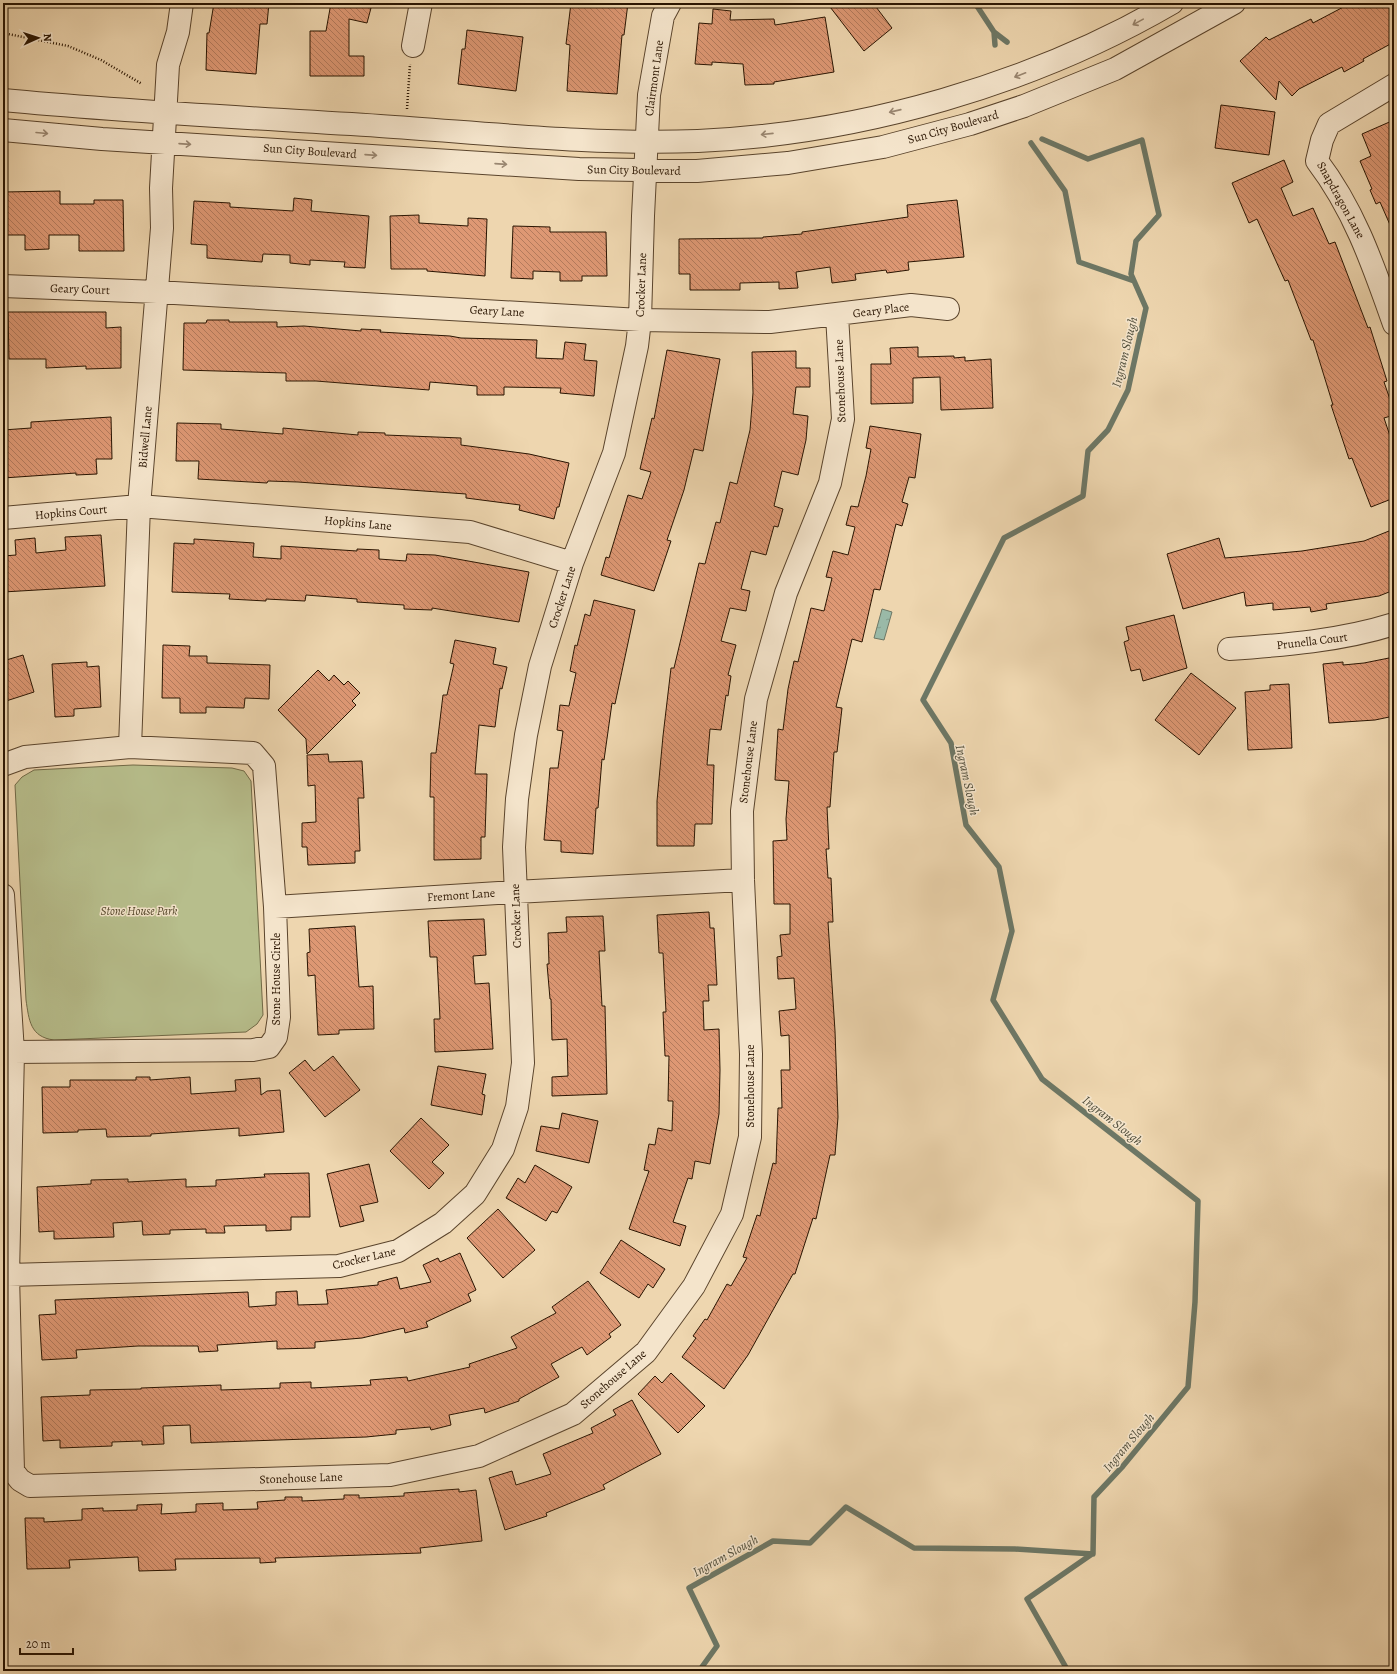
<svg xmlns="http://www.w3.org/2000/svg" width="1397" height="1674" font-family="Alegreya,serif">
<defs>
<pattern id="water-ripples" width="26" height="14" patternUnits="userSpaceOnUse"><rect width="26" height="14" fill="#9ab9a7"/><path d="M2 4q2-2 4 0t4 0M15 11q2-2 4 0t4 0" fill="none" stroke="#859e8e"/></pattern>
<pattern id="building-back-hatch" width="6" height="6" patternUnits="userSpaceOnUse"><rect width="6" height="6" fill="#de9874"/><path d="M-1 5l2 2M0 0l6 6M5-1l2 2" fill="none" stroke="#b47b5d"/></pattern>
</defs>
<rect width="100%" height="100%" fill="#eed6af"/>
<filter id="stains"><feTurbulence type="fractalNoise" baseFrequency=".005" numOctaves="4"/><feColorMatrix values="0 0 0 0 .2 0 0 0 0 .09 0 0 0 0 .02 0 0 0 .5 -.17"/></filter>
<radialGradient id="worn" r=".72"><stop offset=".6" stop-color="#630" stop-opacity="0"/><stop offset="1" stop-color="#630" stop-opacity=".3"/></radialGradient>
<!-- park -->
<path fill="#b7be8c" stroke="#706946" d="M 133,765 L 232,768 L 244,771 L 251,781 L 263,1015 L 257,1024 L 246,1032 L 54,1040 C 30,1037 29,1020 26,1000 L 15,785 L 22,777 L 34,770 Z"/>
<!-- water -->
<path fill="url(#water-ripples)" stroke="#6d7765" d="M 882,609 L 892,612 L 884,640 L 874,638 Z"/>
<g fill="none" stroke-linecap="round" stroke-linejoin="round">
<!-- stream -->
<path stroke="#6d7765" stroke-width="5.5" d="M 975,3 L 994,32 L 1007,42
M 994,32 L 995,45
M 1031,143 L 1065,191 L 1079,262 L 1134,281
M 699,1671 L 717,1646 L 689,1588 L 773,1541 L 810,1543 L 846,1507 L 914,1548 L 1015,1549 L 1093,1554 L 1094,1497 L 1123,1466 L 1188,1387 L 1195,1302 L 1198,1201 L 1042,1079 L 993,1000 L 1012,931 L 999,867 L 966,825 L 951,743 L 923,700 L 1004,538 L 1083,496 L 1088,451 L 1108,430 L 1128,390 L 1146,308 L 1131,274 L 1136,241 L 1159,215 L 1142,140 L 1088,159 L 1042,139
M 1068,1671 L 1027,1599 L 1092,1554"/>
</g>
<!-- building -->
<path fill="url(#building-back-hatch)" stroke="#291401" d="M 214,3 L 269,3 L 267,24 L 260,24 L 256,74 L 206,70 L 207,33 L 209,33 Z
M 331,3 L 368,3 L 367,7 L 371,8 L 367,23 L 349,19 L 349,56 L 364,56 L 364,76 L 310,76 L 310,31 L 326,31 Z
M 571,3 L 628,3 L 624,35 L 622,35 L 617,94 L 567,91 L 570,45 L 566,44 Z
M 827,3 L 873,3 L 892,28 L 864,51 Z
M 1351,3 L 1394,3 L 1394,42 L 1363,59 L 1364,61 L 1344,72 L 1342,67 L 1299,89 L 1292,96 L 1279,81 L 1276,100 L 1240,61 L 1266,37 L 1269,40 L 1311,19 L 1313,23 Z
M 713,9 L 731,11 L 730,20 L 774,19 L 775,25 L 825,17 L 834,72 L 774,82 L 774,84 L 745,85 L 743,64 L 712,62 L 712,65 L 695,64 L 699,23 L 712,24 Z
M 467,30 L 523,37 L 516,91 L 458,84 L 462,49 L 465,49 Z
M 1221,105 L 1275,112 L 1269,155 L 1215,148 Z
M 1394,120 L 1394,234 L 1380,202 L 1376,204 L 1370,190 L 1372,189 L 1360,161 L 1371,156 L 1362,134 Z
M 1284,160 L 1293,182 L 1281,188 L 1293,216 L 1313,208 L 1329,244 L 1335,242 L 1368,328 L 1370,327 L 1387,381 L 1384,382 L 1394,411 L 1394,415 L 1384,418 L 1394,448 L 1394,498 L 1371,507 L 1352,458 L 1349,459 L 1331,405 L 1333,405 L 1313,340 L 1311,340 L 1288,280 L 1285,281 L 1257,219 L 1249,223 L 1232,183 Z
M 60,191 L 60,204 L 94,204 L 94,200 L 123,200 L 124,251 L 79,251 L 79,235 L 49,235 L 49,249 L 25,250 L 25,235 L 3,235 L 3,192 Z
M 294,198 L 312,200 L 311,211 L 369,216 L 365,268 L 344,267 L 345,262 L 310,260 L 310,265 L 290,263 L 290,255 L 263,254 L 262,262 L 207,258 L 207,245 L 191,244 L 194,201 L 230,203 L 230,207 L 293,211 Z
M 957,200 L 964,257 L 908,262 L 909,270 L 887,273 L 886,270 L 855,274 L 856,280 L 832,283 L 830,267 L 796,272 L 798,288 L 779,289 L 779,282 L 740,283 L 740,290 L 690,290 L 690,274 L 679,274 L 679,239 L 763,238 L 763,237 L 802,234 L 802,232 L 908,217 L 907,205 Z
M 419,215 L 419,223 L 468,226 L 468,218 L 487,219 L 485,276 L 427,271 L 427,269 L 391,269 L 390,216 Z
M 513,226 L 550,227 L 550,232 L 606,232 L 607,276 L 582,276 L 582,281 L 560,281 L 560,272 L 533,271 L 533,279 L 511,278 Z
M 8,312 L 106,312 L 106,328 L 121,327 L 121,368 L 86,369 L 86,366 L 46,368 L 46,359 L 9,359 Z
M 207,320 L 229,320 L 229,322 L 277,322 L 277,327 L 304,326 L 361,331 L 361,329 L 381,330 L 380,332 L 450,336 L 461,338 L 537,340 L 536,358 L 563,359 L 565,342 L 586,344 L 584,360 L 597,361 L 594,396 L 560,393 L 561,388 L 504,387 L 504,395 L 477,395 L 477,386 L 430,382 L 429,390 L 316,381 L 286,381 L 286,373 L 183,370 L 184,323 L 206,323 Z
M 918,347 L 918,357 L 954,356 L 954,358 L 965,357 L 965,361 L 991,359 L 993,408 L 941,410 L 940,377 L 913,378 L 913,403 L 871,404 L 871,364 L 891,364 L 890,348 Z
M 667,350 L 720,359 L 703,451 L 694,449 L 684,490 L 667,540 L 671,541 L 654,591 L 601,575 L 606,557 L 609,558 L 628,495 L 642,499 L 651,472 L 640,469 L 652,418 L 654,419 Z
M 796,351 L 796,368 L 810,368 L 810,387 L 796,387 L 793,414 L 808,416 L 806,440 L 798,475 L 782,471 L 774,506 L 783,509 L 778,527 L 774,526 L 766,555 L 751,551 L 741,589 L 750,591 L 746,611 L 730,608 L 721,641 L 736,645 L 728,675 L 731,676 L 728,696 L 726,695 L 721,730 L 710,729 L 707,765 L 714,765 L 712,824 L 695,824 L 694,846 L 657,846 L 657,801 L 663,736 L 671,668 L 674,668 L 699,563 L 705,564 L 716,522 L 720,523 L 730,482 L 737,484 L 750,430 L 753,393 L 752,352 Z
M 111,417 L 112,459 L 96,459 L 97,474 L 76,475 L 76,473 L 3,478 L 3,430 L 31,428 L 31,422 Z
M 177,423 L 221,424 L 221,429 L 283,434 L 283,428 L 358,435 L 358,432 L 385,433 L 385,435 L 461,438 L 461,445 L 529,454 L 569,463 L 559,507 L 557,507 L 554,519 L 519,510 L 520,505 L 466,498 L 466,494 L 298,482 L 268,481 L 267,483 L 198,479 L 199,461 L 176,461 Z
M 870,426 L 921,434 L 915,478 L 909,477 L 902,502 L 908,504 L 902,526 L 896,524 L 880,590 L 874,589 L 862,642 L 852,639 L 836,707 L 842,708 L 837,752 L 834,752 L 830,807 L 827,807 L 829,849 L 826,849 L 828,878 L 831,878 L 833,922 L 828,922 L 835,1031 L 838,1117 L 835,1155 L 830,1155 L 816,1219 L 813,1218 L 795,1274 L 793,1274 L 748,1355 L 724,1389 L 682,1357 L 696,1338 L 693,1336 L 705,1319 L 707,1320 L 727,1284 L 731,1286 L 747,1258 L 743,1257 L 757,1215 L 760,1216 L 773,1163 L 776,1164 L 778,1108 L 782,1108 L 781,1070 L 790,1070 L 789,1035 L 781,1036 L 779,1011 L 796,1009 L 794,978 L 778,979 L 777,957 L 782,956 L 780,935 L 790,934 L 790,904 L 774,904 L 773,841 L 787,840 L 786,819 L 789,781 L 775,780 L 778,729 L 783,730 L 788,689 L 794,661 L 798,662 L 811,608 L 824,611 L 832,578 L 826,577 L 833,551 L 848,555 L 855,527 L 846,525 L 851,506 L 858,507 L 866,476 L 871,449 L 866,448 Z
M 1394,529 L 1394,590 L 1379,596 L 1326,604 L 1327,609 L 1311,612 L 1310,607 L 1273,610 L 1273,603 L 1246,606 L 1244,592 L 1183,609 L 1167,554 L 1219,538 L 1225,558 L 1302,551 L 1364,541 Z
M 101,535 L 105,586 L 3,592 L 3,556 L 16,555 L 15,540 L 35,538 L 36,553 L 66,550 L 65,537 Z
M 194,539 L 254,543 L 253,557 L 281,559 L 281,546 L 357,551 L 357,549 L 379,550 L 379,559 L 406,561 L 407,554 L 435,555 L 529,572 L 519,622 L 432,608 L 432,610 L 404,609 L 404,605 L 357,602 L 357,599 L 306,595 L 305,601 L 266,599 L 266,601 L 229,599 L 230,594 L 172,592 L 174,543 L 194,544 Z
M 594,600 L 635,610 L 615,704 L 612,703 L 604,760 L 602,759 L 598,808 L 596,808 L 593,854 L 561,852 L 561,841 L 544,840 L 550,768 L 558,768 L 563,731 L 557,730 L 560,705 L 569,706 L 576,673 L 570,671 L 575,645 L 577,646 L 585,614 L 590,616 Z
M 1174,615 L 1187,668 L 1143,681 L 1140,669 L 1131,671 L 1124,642 L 1129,640 L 1126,627 Z
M 455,640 L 496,648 L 493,664 L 507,667 L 502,689 L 500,688 L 495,727 L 479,725 L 475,774 L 487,774 L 485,837 L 481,837 L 481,859 L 434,860 L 434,797 L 430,797 L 431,753 L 436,753 L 443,695 L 447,695 L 454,664 L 450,663 Z
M 163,645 L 190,646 L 189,656 L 207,656 L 207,663 L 270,665 L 269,699 L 245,698 L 244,708 L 206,707 L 206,713 L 180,713 L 180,698 L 162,698 Z
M 23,655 L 34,692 L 3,702 L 3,661 Z
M 1394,657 L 1394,716 L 1375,720 L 1329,723 L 1323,664 L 1343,662 L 1343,665 L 1364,663 Z
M 87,662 L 87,667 L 99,666 L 101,707 L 74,709 L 74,716 L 55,717 L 52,664 Z
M 318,670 L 329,681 L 334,675 L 344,685 L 348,681 L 360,693 L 352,701 L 356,705 L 307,754 L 306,739 L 278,710 Z
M 1191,673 L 1236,708 L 1199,755 L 1155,720 Z
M 1289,684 L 1292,748 L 1248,750 L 1245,692 L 1270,690 L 1270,685 Z
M 328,754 L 329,762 L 362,761 L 364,798 L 358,798 L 360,851 L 355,851 L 355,863 L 308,865 L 307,847 L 302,847 L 302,823 L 316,822 L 315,785 L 308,786 L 307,755 Z
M 709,912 L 710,928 L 714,928 L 717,985 L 708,985 L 709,1001 L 703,1001 L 704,1030 L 719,1029 L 720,1070 L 719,1114 L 710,1164 L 695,1161 L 692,1179 L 688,1178 L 673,1222 L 686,1226 L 680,1246 L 629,1229 L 649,1171 L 644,1170 L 649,1144 L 655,1145 L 658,1128 L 672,1131 L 673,1101 L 668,1101 L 669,1056 L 665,1056 L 663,1012 L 666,1012 L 663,953 L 659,953 L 657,915 Z
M 603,916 L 605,951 L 599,951 L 602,1006 L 605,1006 L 607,1094 L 552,1096 L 552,1077 L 568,1076 L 567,1039 L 552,1040 L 551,999 L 550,999 L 547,964 L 549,964 L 548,933 L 567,932 L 566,917 Z
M 484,919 L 486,955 L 473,956 L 475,984 L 489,983 L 493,1049 L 435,1052 L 434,1019 L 440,1019 L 437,957 L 430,957 L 428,921 Z
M 355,926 L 359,987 L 373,986 L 374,1029 L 339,1030 L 339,1034 L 318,1035 L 315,975 L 308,976 L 307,953 L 310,952 L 309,929 Z
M 333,1056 L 360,1090 L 325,1117 L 289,1073 L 305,1060 L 314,1071 Z
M 438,1066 L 486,1074 L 482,1094 L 485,1095 L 482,1115 L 431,1105 Z
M 136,1077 L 150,1077 L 150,1080 L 190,1077 L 191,1094 L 236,1091 L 235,1080 L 260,1078 L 261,1095 L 267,1091 L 280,1090 L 284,1132 L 239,1136 L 239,1128 L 151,1134 L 151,1136 L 107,1137 L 106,1129 L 78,1130 L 78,1132 L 43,1133 L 42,1087 L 70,1087 L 70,1080 L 136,1080 Z
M 562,1113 L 598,1121 L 589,1163 L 536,1151 L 541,1126 L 559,1129 Z
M 421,1118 L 449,1145 L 432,1162 L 444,1173 L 429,1189 L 390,1151 Z
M 369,1164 L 378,1202 L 360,1206 L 364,1221 L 340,1227 L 327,1174 Z
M 535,1165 L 572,1187 L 557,1213 L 552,1211 L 546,1221 L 506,1198 L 518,1178 L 525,1183 Z
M 309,1173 L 310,1217 L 291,1217 L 291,1230 L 266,1231 L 266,1225 L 224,1226 L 225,1233 L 206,1233 L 206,1229 L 170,1230 L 170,1234 L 143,1235 L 142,1221 L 113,1223 L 114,1237 L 54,1239 L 54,1231 L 39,1232 L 37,1187 L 91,1184 L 91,1180 L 128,1179 L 128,1182 L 186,1179 L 186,1187 L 216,1186 L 216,1180 L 265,1177 L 264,1174 Z
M 498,1209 L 535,1250 L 503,1278 L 467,1238 Z
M 621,1240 L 665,1269 L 653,1288 L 648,1284 L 639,1298 L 600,1273 Z
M 460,1253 L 476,1290 L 468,1294 L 471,1301 L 426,1322 L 428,1327 L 405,1333 L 404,1328 L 362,1338 L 315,1342 L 315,1348 L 277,1349 L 277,1341 L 217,1345 L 218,1351 L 199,1352 L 198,1346 L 138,1346 L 76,1350 L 77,1358 L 42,1360 L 39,1315 L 56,1314 L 55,1300 L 248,1292 L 249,1307 L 276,1305 L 276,1292 L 297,1291 L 298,1305 L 328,1304 L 326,1290 L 378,1285 L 378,1282 L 397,1277 L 400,1289 L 431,1282 L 423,1265 L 438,1258 L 440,1262 Z
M 588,1281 L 621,1325 L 609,1334 L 611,1337 L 587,1355 L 582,1347 L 551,1364 L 559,1377 L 519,1399 L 519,1401 L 485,1413 L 484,1408 L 449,1415 L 451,1425 L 431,1430 L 430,1427 L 396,1430 L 396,1434 L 366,1437 L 191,1443 L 190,1425 L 163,1426 L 164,1444 L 142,1445 L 142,1441 L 112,1442 L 112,1446 L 60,1448 L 60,1440 L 43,1441 L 41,1397 L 90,1395 L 90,1390 L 141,1389 L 141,1388 L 221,1385 L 221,1390 L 280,1388 L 280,1383 L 311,1382 L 311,1388 L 371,1385 L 370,1380 L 407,1377 L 408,1381 L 470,1367 L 469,1364 L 517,1348 L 511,1337 L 556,1313 L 552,1307 Z
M 671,1373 L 705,1406 L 678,1433 L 638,1394 L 655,1376 L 662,1383 Z
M 632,1400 L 661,1454 L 603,1485 L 605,1489 L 546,1513 L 547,1516 L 505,1530 L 489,1478 L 512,1471 L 516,1485 L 551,1474 L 543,1454 L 593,1433 L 591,1428 L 616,1415 L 613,1410 Z
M 459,1489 L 459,1492 L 476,1490 L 482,1541 L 420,1548 L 421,1553 L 275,1558 L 276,1562 L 260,1563 L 260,1558 L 175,1559 L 176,1570 L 139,1571 L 138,1557 L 69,1560 L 70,1568 L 27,1569 L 25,1518 L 44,1518 L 44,1522 L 82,1520 L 82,1509 L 103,1508 L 103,1511 L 137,1510 L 137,1505 L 162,1504 L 161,1514 L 196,1512 L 196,1504 L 223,1503 L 223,1510 L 258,1509 L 257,1502 L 285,1500 L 285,1497 L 302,1497 L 302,1501 L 344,1499 L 344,1495 L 359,1495 L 359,1498 L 404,1496 L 404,1493 Z"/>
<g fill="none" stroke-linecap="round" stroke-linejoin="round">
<defs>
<path id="minor" d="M 413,46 L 421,3
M 1394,85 L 1329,124 L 1322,140 L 1317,161 C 1355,211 1373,265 1394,324
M 3,100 C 128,112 255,118 380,126 C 486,133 592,145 698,141 C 860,134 1033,84 1172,3
M 3,130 L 102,139 L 579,169 L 697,171 L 788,163 L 883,147 L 970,124 L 1024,106 L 1115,69 L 1234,3
M 3,286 L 157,292 L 640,320 L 770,322 L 911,305 L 948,309
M 3,518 L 139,506 L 470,532 L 572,563
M 1229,649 C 1285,645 1340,641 1394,624
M 130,747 L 139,506 L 162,228 L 161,188 L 168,65 L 178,32 L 182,3
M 3,765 L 25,757 L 130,747 L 253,753 L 264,766 L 275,907 L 279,1017 L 276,1037 L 269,1047 L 253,1050 L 13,1052
M 3,895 L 13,1052 L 8,1275 L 13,1471 L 20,1480 L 30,1486 L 390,1475 L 479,1456 L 573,1414 L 646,1352 L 694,1286 L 732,1214 L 750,1137 L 751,1054 L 743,880 L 742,811 L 756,699 L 786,593 L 830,483 L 843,419 L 837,315
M 275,907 L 515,892 L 743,880
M 8,1275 L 339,1266 L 398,1251 L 443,1223 L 475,1194 L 503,1149 L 517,1107 L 523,1063 L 514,847 L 517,799 L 526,735 L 540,666 L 572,563 L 614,453 L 637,346 L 640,320 L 643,216 L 649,95 L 663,16 L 670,3"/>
</defs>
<!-- minor casing -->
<use href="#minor" stroke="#5a442c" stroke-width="24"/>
<!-- path -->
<path stroke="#291401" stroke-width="2.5" stroke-dasharray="1 2" stroke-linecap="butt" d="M 3,33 L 68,46 L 101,60 L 142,84
M 407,109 L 410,64"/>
<!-- minor -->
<use href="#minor" stroke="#f4e4cb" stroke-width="22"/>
</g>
<!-- one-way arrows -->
<defs><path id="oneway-shaft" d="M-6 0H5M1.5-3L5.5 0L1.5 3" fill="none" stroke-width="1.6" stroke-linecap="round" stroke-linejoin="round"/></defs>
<g stroke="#998670">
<use href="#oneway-shaft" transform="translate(1138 22) rotate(151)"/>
<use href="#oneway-shaft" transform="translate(1020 75) rotate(159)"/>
<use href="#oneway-shaft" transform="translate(895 111) rotate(167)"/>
<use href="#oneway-shaft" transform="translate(42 133) rotate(5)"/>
<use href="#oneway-shaft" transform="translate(767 134) rotate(174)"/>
<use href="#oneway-shaft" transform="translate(185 144) rotate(4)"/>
<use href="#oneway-shaft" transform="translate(371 155) rotate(4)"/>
<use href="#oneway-shaft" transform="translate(501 164) rotate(4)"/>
</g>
<g text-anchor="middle" stroke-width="3" stroke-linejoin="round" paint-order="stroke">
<!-- street labels -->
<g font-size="12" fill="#291401" stroke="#f4e4cb">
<text transform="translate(654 78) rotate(-82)" y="4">Clairmont Lane</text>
<text transform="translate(953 127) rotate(-16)" y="4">Sun City Boulevard</text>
<text transform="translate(310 151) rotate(4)" y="4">Sun City Boulevard</text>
<text transform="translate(634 170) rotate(1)" y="4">Sun City Boulevard</text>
<text transform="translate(1341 200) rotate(61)" y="4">Snapdragon Lane</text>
<text transform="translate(641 285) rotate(-88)" y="4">Crocker Lane</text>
<text transform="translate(80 289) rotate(2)" y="4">Geary Court</text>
<text transform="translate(881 310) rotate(-7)" y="4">Geary Place</text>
<text transform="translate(497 311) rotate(3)" y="4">Geary Lane</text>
<text transform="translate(840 381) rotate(-92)" y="4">Stonehouse Lane</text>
<text transform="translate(145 437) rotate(-85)" y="4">Bidwell Lane</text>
<text transform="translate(71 512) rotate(-5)" y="4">Hopkins Court</text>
<text transform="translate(358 523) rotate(5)" y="4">Hopkins Lane</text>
<text transform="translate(562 597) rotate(-72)" y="4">Crocker Lane</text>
<text transform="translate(1312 641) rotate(-7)" y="4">Prunella Court</text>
<text transform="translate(748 762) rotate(-83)" y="4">Stonehouse Lane</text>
<text transform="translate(461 895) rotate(-4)" y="4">Fremont Lane</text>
<text transform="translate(516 916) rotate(-92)" y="4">Crocker Lane</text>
<text transform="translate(276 979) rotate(-90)" y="4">Stone House Circle</text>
<text transform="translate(750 1086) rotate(-90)" y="4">Stonehouse Lane</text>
<text transform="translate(364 1258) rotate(-13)" y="4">Crocker Lane</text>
<text transform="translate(613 1379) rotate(-41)" y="4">Stonehouse Lane</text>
<text transform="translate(301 1478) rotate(-2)" y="4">Stonehouse Lane</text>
</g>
<!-- park labels -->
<g font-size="12" font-style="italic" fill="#54472b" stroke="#f4e4cb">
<text x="139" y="915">Stone House Park</text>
</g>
<!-- water labels -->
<g font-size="13" font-style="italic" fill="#514e3b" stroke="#f4e4cb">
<text transform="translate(1124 352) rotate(-76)" y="5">Ingram Slough</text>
<text transform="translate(968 780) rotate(78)" y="5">Ingram Slough</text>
<text transform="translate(1113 1120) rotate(38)" y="5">Ingram Slough</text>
<text transform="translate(1128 1442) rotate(-50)" y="5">Ingram Slough</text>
<text transform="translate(725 1555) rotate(-29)" y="5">Ingram Slough</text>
</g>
</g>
<!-- margin -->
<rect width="1397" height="1674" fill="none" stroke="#eed6af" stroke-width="16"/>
<rect x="4" y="4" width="1389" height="1666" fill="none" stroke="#291401" stroke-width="2"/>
<rect x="8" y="8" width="1381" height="1658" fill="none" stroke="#291401"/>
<!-- north arrow -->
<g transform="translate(38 38) rotate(87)" stroke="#f4e4cb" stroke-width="3" paint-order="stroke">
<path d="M0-3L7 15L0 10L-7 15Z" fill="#291401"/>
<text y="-6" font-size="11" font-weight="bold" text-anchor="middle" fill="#291401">N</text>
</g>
<!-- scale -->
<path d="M20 1648v6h53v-6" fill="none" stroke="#291401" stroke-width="2"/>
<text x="26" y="1648" font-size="12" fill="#291401" stroke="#f4e4cb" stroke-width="3" paint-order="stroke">20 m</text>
<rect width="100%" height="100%" filter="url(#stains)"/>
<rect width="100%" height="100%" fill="url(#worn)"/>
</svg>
